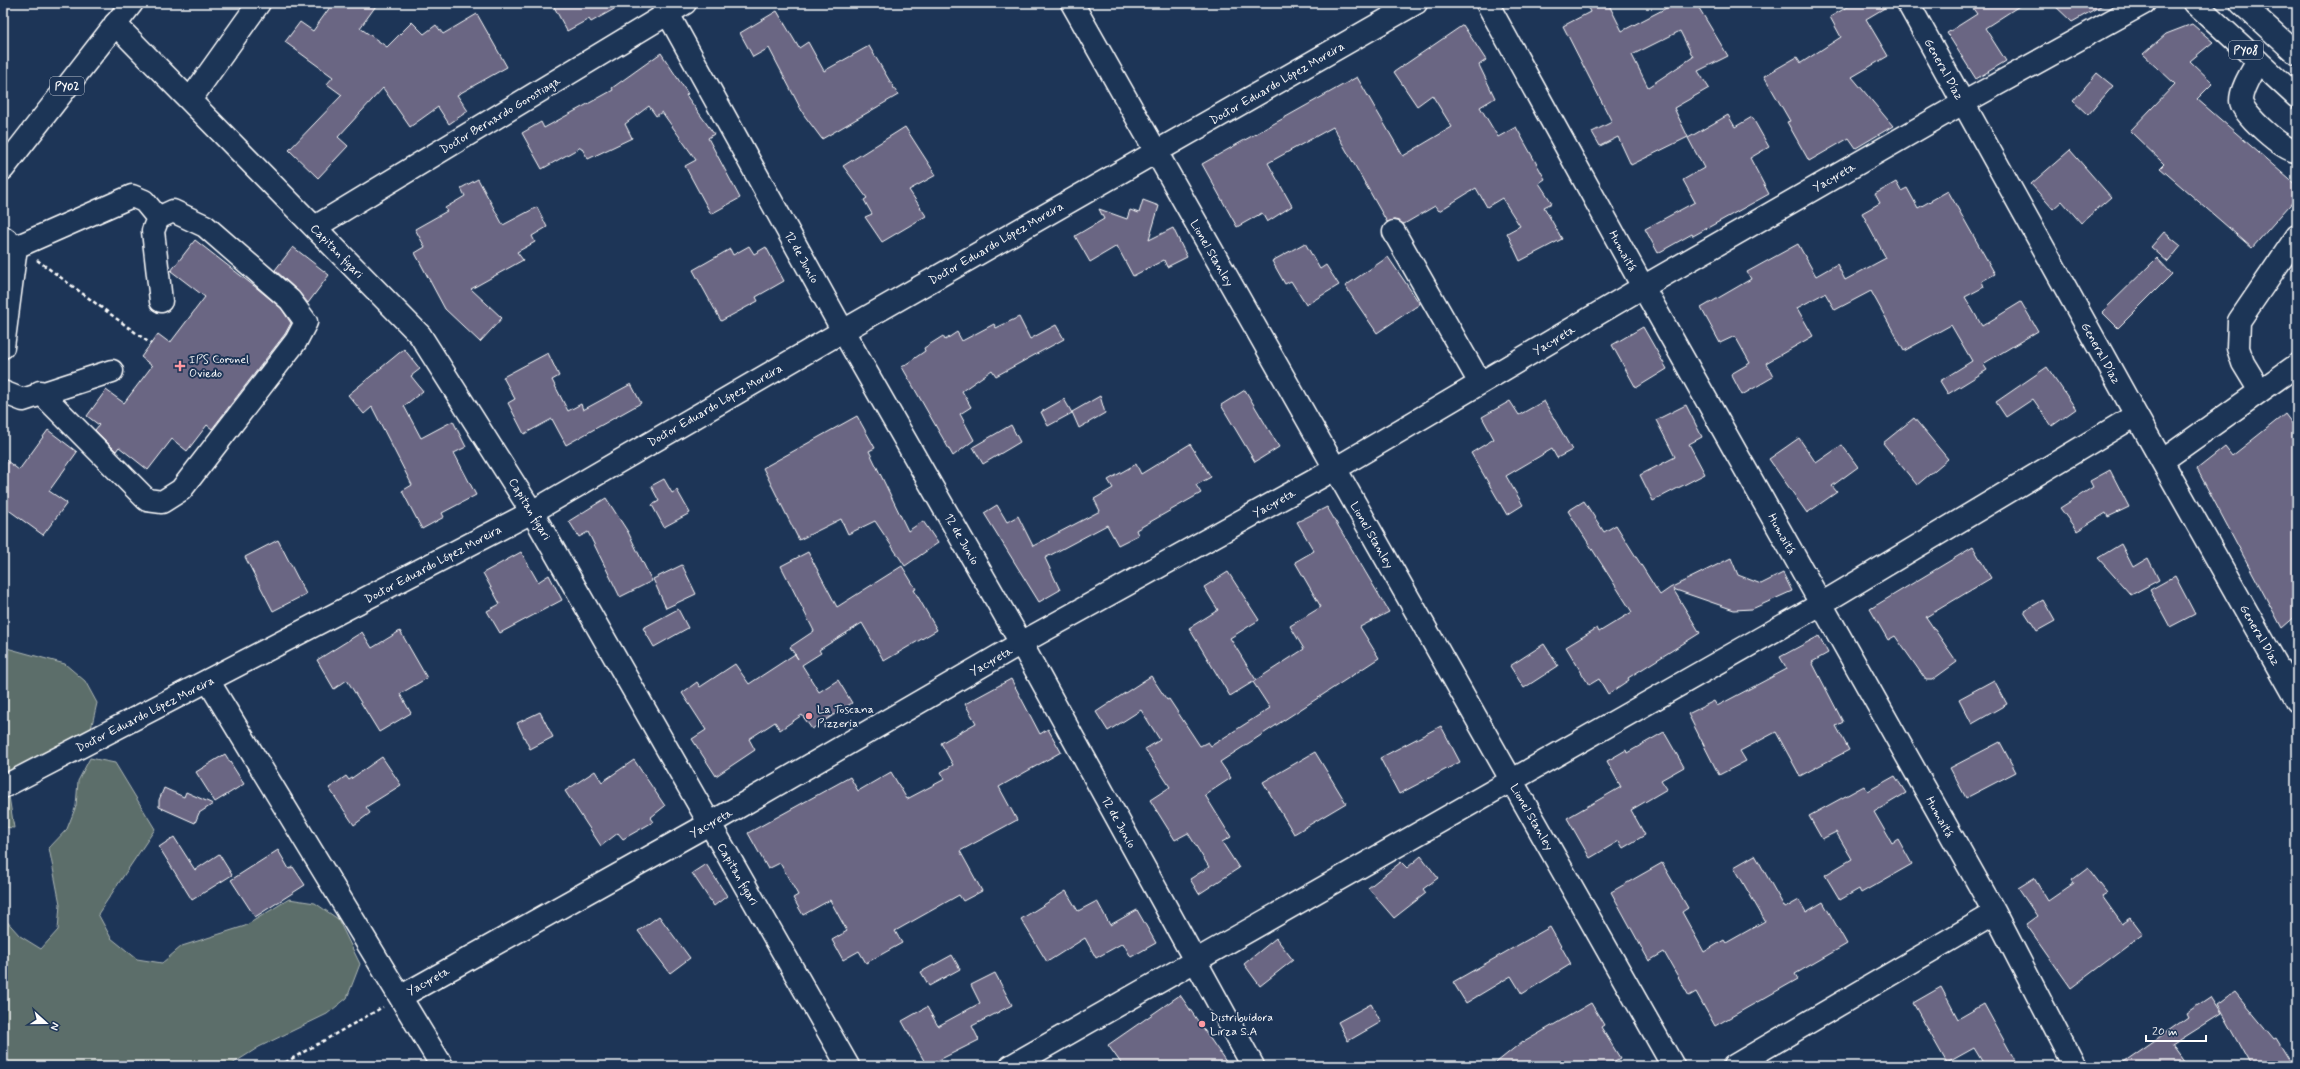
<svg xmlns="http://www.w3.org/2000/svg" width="2300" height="1069" font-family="Mynerve,sans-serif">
<rect width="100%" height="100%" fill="#1d3557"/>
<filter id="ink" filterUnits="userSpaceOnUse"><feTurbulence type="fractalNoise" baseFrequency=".025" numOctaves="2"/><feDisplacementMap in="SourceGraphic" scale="8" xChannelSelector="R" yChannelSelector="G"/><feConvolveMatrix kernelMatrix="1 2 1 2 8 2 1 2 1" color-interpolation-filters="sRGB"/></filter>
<g filter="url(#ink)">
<!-- green -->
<path fill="#5b6e6a" stroke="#adb6b4" d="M 3,647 L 65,664 L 85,681 L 97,703 L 91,729 L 46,755 L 8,790 L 14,828 L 3,827 Z
M 90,758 L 115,763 L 155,829 L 98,914 L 111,938 L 137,959 L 162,963 L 182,946 L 245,926 L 289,899 L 315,903 L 338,919 L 360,964 L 347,998 L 327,1014 L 259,1047 L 229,1066 L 3,1066 L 3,917 L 20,936 L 41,949 L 58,930 L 60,904 L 49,848 L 67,829 L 76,806 L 78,781 Z"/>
<!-- building -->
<path fill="#6b6683" stroke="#fff" fill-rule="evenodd" d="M 333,3 L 378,3 L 360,28 L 387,47 L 412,22 L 424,34 L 436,25 L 443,34 L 477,14 L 507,67 L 457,95 L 468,111 L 449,124 L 438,107 L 410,127 L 383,88 L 338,137 L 348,146 L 318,178 L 289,150 L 342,95 L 327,84 L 333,77 L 285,42 L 300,22 L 313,31 Z
M 552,3 L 625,3 L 591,22 L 589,19 L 567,31 Z
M 1586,3 L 1608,3 L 1622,31 L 1676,3 L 1696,3 L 1728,56 L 1698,71 L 1709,88 L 1674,108 L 1688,137 L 1631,165 L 1618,137 L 1600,146 L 1592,132 L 1612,122 L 1563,26 L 1590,12 ZM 1680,31 L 1693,57 L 1648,87 L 1632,55 Z
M 1854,3 L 1893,3 L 1866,19 L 1888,56 L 1852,77 L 1893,126 L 1856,148 L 1849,138 L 1809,161 L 1787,122 L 1790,121 L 1764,76 L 1797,57 L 1801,63 L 1841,37 L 1830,17 Z
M 1969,3 L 2024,3 L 1985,28 L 2006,61 L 1976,79 L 1947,33 L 1977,14 Z
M 2052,3 L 2106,3 L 2072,22 Z
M 777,11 L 799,48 L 808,42 L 824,71 L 869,46 L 898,95 L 822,139 L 804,115 L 769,48 L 753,57 L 740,33 Z
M 2192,24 L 2213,42 L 2190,61 L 2213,83 L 2197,99 L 2297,186 L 2297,197 L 2252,248 L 2160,168 L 2164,164 L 2130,131 L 2175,84 L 2143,54 L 2166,34 Z
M 1463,25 L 1486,60 L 1479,65 L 1495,98 L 1480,107 L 1498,137 L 1516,127 L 1545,179 L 1539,183 L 1552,203 L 1544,207 L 1562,239 L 1520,261 L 1507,233 L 1520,226 L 1502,198 L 1487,207 L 1476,188 L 1439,211 L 1435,206 L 1404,224 L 1394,220 L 1387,222 L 1333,127 L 1268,163 L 1292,206 L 1267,222 L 1262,213 L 1237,227 L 1202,164 L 1357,77 L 1403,156 L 1452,127 L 1432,95 L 1417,106 L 1394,72 Z
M 661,53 L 688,94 L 686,95 L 714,134 L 708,138 L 740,198 L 711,214 L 685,166 L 696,160 L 662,112 L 656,116 L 649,106 L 625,124 L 632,138 L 588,159 L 581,147 L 542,169 L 522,133 L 541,122 L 544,128 L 613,90 L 612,88 Z
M 2097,73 L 2113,86 L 2088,115 L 2073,101 Z
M 1728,115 L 1735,127 L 1752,117 L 1769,147 L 1750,158 L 1769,194 L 1693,236 L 1692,234 L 1658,253 L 1645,229 L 1695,202 L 1683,180 L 1704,168 L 1688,138 Z
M 905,127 L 936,175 L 909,190 L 926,216 L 882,242 L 865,217 L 872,214 L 864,200 L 867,198 L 843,166 Z
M 2070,150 L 2111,197 L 2081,223 L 2062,201 L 2053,209 L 2031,184 Z
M 478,179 L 503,225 L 537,207 L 547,227 L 532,236 L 535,242 L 517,252 L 523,260 L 471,289 L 502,318 L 480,342 L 445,309 L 415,253 L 425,247 L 415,229 L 447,211 L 445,208 L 465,196 L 461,188 Z
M 1896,182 L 1901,191 L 1907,188 L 1918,208 L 1948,191 L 1995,274 L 1982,281 L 1984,287 L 1965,297 L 1982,326 L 2021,302 L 2038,331 L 1983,364 L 1987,370 L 1948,394 L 1940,381 L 1972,361 L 1951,325 L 1904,351 L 1871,291 L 1835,310 L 1825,293 L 1797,308 L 1813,336 L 1766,363 L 1773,377 L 1742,395 L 1731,374 L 1750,363 L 1735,336 L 1720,343 L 1701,308 L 1751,279 L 1747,272 L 1798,244 L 1816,276 L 1837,264 L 1845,280 L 1886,258 L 1862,213 L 1880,203 L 1875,194 Z
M 1143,200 L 1159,206 L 1149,240 L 1173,228 L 1187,257 L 1167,267 L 1164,260 L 1133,276 L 1117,246 L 1090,262 L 1075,236 L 1104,219 L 1099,209 L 1127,219 L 1130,210 L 1139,213 Z
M 2164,232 L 2181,246 L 2168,262 L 2151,247 Z
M 195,240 L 258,289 L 281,308 L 291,323 L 285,334 L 212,429 L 207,425 L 187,451 L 172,439 L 148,470 L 119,447 L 116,451 L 95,430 L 99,425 L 87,416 L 106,390 L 124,403 L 152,366 L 141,357 L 158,334 L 170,343 L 205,297 L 171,271 Z
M 1305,243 L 1320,269 L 1326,265 L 1339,285 L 1306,305 L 1291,281 L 1285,284 L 1272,261 Z
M 749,246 L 754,254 L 766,247 L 784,281 L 756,297 L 758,301 L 721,321 L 693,270 L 730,249 L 733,255 Z
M 293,247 L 329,275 L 308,303 L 298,291 L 275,270 Z
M 1388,257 L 1420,304 L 1377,333 L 1345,286 Z
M 2157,258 L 2172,274 L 2118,328 L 2102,312 Z
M 1019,317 L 1030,339 L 1056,325 L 1064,339 L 996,376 L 992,370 L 962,391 L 971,407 L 960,414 L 974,440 L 953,456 L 902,367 L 925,351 L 924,348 L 943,336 L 945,340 L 957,332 L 962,341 L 994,324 L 996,328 Z
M 1643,327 L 1667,369 L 1636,388 L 1612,345 Z
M 404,349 L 420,369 L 411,376 L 423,391 L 404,406 L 421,438 L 453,421 L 466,447 L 454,453 L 476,495 L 442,513 L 444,517 L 422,529 L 402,491 L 412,485 L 372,407 L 364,414 L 348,395 Z
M 548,353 L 559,376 L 552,380 L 568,411 L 581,404 L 583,410 L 631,384 L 641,403 L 566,445 L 552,419 L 524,434 L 508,403 L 515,399 L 503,377 Z
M 2047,367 L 2076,409 L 2052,426 L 2033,399 L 2006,417 L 1996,402 Z
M 1245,390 L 1279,447 L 1255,462 L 1221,405 Z
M 1100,396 L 1105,413 L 1079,428 L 1072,412 Z
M 1064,399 L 1072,413 L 1048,426 L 1041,412 Z
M 1510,401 L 1519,415 L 1544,401 L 1572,450 L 1557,458 L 1552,449 L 1506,476 L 1523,505 L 1507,515 L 1471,453 L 1494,439 L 1482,417 Z
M 1686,405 L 1702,437 L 1689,444 L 1705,474 L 1653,501 L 1640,475 L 1675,457 L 1656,420 Z
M 2285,414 L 2297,430 L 2297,615 L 2282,628 L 2197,469 L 2225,447 L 2232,456 Z
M 857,416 L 875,448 L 869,451 L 908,531 L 923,521 L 938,543 L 905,566 L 875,521 L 848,534 L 841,519 L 799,540 L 763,468 Z
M 1914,418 L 1948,459 L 1917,485 L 1883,443 Z
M 1011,425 L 1020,442 L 983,464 L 973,447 Z
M 48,430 L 77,452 L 49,491 L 67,503 L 43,535 L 3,506 L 3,458 L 19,470 Z
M 1799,438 L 1816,463 L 1842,445 L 1858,467 L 1832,486 L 1837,492 L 1807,513 L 1769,459 Z
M 1190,444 L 1211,477 L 1196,485 L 1201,493 L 1136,530 L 1138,535 L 1118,545 L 1107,525 L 1045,558 L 1060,590 L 1039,602 L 984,513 L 997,505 L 1007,522 L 1018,516 L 1033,546 L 1100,511 L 1094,499 L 1113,488 L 1108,480 L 1136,464 L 1141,474 Z
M 2110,470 L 2129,507 L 2108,517 L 2106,513 L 2077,531 L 2060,508 L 2093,487 L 2090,481 Z
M 664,479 L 672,493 L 677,490 L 690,513 L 664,527 L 652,505 L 659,501 L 651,486 Z
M 606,498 L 628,532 L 652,581 L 620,597 L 588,532 L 579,537 L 569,521 Z
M 1584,501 L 1604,532 L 1616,525 L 1660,595 L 1670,588 L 1731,558 L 1738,575 L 1761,584 L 1783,573 L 1792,591 L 1752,609 L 1734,610 L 1673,589 L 1700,633 L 1628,678 L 1629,680 L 1608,694 L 1599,679 L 1589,685 L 1566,647 L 1597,628 L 1599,632 L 1632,612 L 1568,511 Z
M 1327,507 L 1389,612 L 1360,627 L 1379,658 L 1220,762 L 1231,778 L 1205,795 L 1231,837 L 1222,842 L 1239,868 L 1199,894 L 1190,879 L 1209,867 L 1188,833 L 1175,840 L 1150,800 L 1170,787 L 1145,749 L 1160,740 L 1141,710 L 1108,731 L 1096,712 L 1151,676 L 1167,700 L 1169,699 L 1200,746 L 1208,742 L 1211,746 L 1270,708 L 1253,682 L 1304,649 L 1290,626 L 1321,607 L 1295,562 L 1314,551 L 1297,522 Z
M 278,540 L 306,594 L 273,611 L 245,557 Z
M 2121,544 L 2133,567 L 2148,558 L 2159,580 L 2131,595 L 2098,558 Z
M 1973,547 L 1991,578 L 1926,617 L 1957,662 L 1932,680 L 1926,680 L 1895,636 L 1888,640 L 1870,609 Z
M 521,552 L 538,582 L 549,575 L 562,600 L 500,633 L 487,611 L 500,604 L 483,573 Z
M 808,552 L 837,607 L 902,566 L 916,589 L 914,590 L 937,630 L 884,661 L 862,623 L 819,650 L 821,653 L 802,665 L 819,692 L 838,680 L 852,703 L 812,729 L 802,715 L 780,730 L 775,722 L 749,739 L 755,750 L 716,776 L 692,739 L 706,730 L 682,693 L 697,682 L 700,687 L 735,664 L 749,684 L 795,654 L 798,659 L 790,647 L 814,631 L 781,566 Z
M 682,565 L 696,594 L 666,608 L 653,579 Z
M 1228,572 L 1259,620 L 1230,638 L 1256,680 L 1230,696 L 1189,628 L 1218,610 L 1204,587 Z
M 2175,576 L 2195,614 L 2170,627 L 2150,590 Z
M 2043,600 L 2055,621 L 2037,631 L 2024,611 Z
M 678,609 L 688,628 L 654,647 L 643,628 Z
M 400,631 L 427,678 L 400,694 L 411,713 L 379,732 L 347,680 L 334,689 L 317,660 L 362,632 L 372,648 Z
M 1819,636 L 1828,653 L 1812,662 L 1843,722 L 1836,726 L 1849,750 L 1800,776 L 1776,732 L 1740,751 L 1746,761 L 1719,775 L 1688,714 L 1714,701 L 1717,706 L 1787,669 L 1780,657 Z
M 1544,644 L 1558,666 L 1524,688 L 1510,666 Z
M 1011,679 L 1040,734 L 1048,729 L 1061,752 L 999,787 L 1017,820 L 960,851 L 982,891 L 963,901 L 959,895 L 895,931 L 902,943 L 866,963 L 859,951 L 843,960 L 832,940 L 847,931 L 830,900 L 803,915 L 793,898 L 798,895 L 780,863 L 768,869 L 748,833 L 850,777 L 858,791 L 891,772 L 907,799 L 945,779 L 941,772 L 953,765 L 941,743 L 976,723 L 965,704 Z
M 1994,680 L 2007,704 L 1972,724 L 1959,699 Z
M 540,712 L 553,737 L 530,749 L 517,723 Z
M 1441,726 L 1460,762 L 1399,794 L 1380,758 Z
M 1664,732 L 1684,767 L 1661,780 L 1667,789 L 1631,810 L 1645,835 L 1623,848 L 1619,841 L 1590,858 L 1567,818 L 1621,787 L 1607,761 L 1626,750 L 1627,753 Z
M 2000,742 L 2016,772 L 1966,798 L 1950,768 Z
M 1315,752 L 1346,803 L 1294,834 L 1263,782 Z
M 225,754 L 244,784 L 215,802 L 196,772 Z
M 382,757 L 401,785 L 366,807 L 370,813 L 354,825 L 329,788 L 346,776 L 349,780 Z
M 634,760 L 665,806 L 650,818 L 653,822 L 623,839 L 618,833 L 601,846 L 565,791 L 595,771 L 602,782 Z
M 1895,776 L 1906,793 L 1874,812 L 1892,843 L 1898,839 L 1912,864 L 1861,893 L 1859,889 L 1840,900 L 1825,875 L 1852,859 L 1836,832 L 1822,839 L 1809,816 L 1864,786 L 1868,791 Z
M 164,788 L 184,797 L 186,792 L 213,804 L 199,813 L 195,823 L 159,807 L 159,800 Z
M 174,837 L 195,870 L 219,854 L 232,875 L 192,900 L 159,847 Z
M 278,850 L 289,869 L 293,867 L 305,885 L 255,917 L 231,880 Z
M 1755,855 L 1785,908 L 1799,900 L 1806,912 L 1823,902 L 1847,944 L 1795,974 L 1798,979 L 1715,1026 L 1696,992 L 1689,996 L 1664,952 L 1649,961 L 1611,892 L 1662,863 L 1688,908 L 1682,912 L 1704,952 L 1724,940 L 1726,943 L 1765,921 L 1734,867 Z
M 1421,856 L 1438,878 L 1423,889 L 1426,893 L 1394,918 L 1368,888 L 1401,862 L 1407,868 Z
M 706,864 L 727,896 L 714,906 L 692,873 Z
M 2088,868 L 2107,893 L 2102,896 L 2122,924 L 2131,918 L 2143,934 L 2071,988 L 2026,924 L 2037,916 L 2018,888 L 2034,878 L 2048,901 L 2074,883 L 2072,880 Z
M 1066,891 L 1078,911 L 1097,901 L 1110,925 L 1137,910 L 1156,943 L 1131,957 L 1123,943 L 1096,958 L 1085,938 L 1047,962 L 1021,919 Z
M 659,916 L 690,958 L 670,973 L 638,931 Z
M 1550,927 L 1571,964 L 1522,994 L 1511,976 L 1466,1003 L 1453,982 Z
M 1276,938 L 1293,960 L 1260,986 L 1244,964 Z
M 952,955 L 960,969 L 929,986 L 921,972 Z
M 995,973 L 1012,1005 L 972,1026 L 979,1040 L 927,1066 L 902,1021 L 927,1007 L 938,1026 L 980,1003 L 971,985 Z
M 1941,987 L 1958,1019 L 1984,1004 L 2018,1066 L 1985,1066 L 1974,1048 L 1947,1063 L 1913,1003 Z
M 2235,992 L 2274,1039 L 2276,1038 L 2293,1066 L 2251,1066 L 2217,1005 Z
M 1180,995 L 1229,1066 L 1123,1066 L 1108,1045 Z
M 2210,997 L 2221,1014 L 2172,1045 L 2187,1066 L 2118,1066 L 2188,1017 L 2186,1013 Z
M 1591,1003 L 1604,1025 L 1601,1027 L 1620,1058 L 1606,1066 L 1492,1066 L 1523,1041 L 1524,1042 Z
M 1371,1004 L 1381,1022 L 1348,1041 L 1338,1022 Z"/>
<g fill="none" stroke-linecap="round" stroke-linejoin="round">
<defs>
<path id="minor" d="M 662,3 L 843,331 L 1021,643 L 1253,1066
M 1072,3 L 1673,1066
M 1487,3 L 1643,287 L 1995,913 L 2074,1066
M 1908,3 L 2136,415 L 2297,701
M 115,24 L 420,335 L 532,512 L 848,1066
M 2258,61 C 2252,72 2241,88 2241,101 C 2241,113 2286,153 2297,151
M 190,100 L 259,3
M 158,218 L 153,231 L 161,301
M 315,227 L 685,3
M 1394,232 L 1480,383
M 3,237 L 16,247 L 132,196 L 144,201 L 158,218 L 173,211 L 205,226 L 290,300 L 306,322 L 296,341 L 181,490 L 162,502 L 147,500 L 40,392
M 3,347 L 16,247
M 2260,391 L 2243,363 L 2238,348 L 2239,321 L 2297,236
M 3,392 L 23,400 L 112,371
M 2162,461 L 2297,365
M 209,682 L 442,1066
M 3,787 L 532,512 L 843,331 L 1416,3
M 400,997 L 709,824 L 1021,643 L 1335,469 L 1643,287 L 1963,103 L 2144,3
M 1011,1066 L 1821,604 L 2136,415
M 1734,1066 L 1995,913"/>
<path id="major" d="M 3,169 L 132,3"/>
<path id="highway" d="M 2195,3 L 2297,97
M 2241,3 L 2297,54"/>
</defs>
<!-- minor casing -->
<use href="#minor" stroke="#fff" stroke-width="25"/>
<!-- major casing -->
<use href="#major" stroke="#fff" stroke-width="25"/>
<!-- highway casing -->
<use href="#highway" stroke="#fff" stroke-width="25"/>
<!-- path -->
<path stroke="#fff" stroke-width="2.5" stroke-dasharray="4 3" stroke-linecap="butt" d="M 37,260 L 151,344
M 279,1066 L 383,1007"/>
<!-- minor -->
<use href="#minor" stroke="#1d3557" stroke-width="22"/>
<!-- major -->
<use href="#major" stroke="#1d3557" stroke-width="22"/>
<!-- highway -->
<use href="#highway" stroke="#1d3557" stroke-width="22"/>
</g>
</g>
<!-- markers -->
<g fill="#ff9aa2" stroke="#1d3557" stroke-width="1.5">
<path d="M178 360h4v4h4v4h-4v4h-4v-4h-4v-4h4z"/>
<circle cx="809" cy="716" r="4"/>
<circle cx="1202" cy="1024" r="4"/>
</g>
<g text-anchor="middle" stroke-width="4" stroke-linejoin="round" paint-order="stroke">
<!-- shield labels -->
<g fill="#1d3557" stroke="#bbc2cd" stroke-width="1">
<rect x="2229" y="41" width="34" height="18" rx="3"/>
<rect x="50" y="77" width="34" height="18" rx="3"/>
</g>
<g font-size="11" font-weight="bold" fill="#fff">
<text x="2246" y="54">PY08</text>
<text x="67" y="90">PY02</text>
</g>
<!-- street labels -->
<g font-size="12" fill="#fff" stroke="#1d3557">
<text transform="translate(1944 69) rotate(61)" y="4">General Díaz</text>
<text transform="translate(1277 83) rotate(-30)" y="4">Doctor Eduardo López Moreira</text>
<text transform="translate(500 115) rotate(-31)" y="4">Doctor Bernardo Gorostiaga</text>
<text transform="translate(1834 177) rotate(-30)" y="4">Yacyreta</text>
<text transform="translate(996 243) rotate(-30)" y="4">Doctor Eduardo López Moreira</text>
<text transform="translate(337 251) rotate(46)" y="4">Capitan figari</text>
<text transform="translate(1623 251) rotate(61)" y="4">Humaitá</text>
<text transform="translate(1212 253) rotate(60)" y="4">Lionel Stanley</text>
<text transform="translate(802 257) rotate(61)" y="4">12 de Junio</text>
<text transform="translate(1554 340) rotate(-31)" y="4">Yacyreta</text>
<text transform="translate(2101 353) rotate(61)" y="4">General Díaz</text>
<text transform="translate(715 405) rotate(-30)" y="4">Doctor Eduardo López Moreira</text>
<text transform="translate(1274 503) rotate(-29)" y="4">Yacyreta</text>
<text transform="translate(530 509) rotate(59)" y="4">Capitan figari</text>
<text transform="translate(1782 534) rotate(61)" y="4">Humaitá</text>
<text transform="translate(1372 535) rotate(60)" y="4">Lionel Stanley</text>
<text transform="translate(962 539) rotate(60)" y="4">12 de Junio</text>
<text transform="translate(433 564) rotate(-28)" y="4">Doctor Eduardo López Moreira</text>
<text transform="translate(2260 635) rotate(60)" y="4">General Díaz</text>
<text transform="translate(991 661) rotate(-30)" y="4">Yacyreta</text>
<text transform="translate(145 714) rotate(-27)" y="4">Doctor Eduardo López Moreira</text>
<text transform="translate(1532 817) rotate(60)" y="4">Lionel Stanley</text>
<text transform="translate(1940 817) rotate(61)" y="4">Humaitá</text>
<text transform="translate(1119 822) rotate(61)" y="4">12 de Junio</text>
<text transform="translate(711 823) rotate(-30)" y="4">Yacyreta</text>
<text transform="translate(738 874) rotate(60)" y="4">Capitan figari</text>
<text transform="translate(428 981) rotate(-29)" y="4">Yacyreta</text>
</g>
<!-- poi labels -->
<g font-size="12" fill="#fff" stroke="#1d3557" text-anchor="start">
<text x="189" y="363">IPS Coronel<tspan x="189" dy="14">Oviedo</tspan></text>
<text x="817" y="713">La Toscana<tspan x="817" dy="14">Pizzeria</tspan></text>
<text x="1210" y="1021">Distribuidora<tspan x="1210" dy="14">Lirza S.A</tspan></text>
</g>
</g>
<!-- margin -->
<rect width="2300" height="1069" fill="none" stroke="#1d3557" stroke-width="16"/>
<rect x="8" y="8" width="2284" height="1053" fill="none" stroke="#fff" stroke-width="1.5" filter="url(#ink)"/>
<!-- north arrow -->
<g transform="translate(46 1023) rotate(111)" stroke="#1d3557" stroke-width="3" paint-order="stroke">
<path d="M0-3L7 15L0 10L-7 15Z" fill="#ffffff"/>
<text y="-6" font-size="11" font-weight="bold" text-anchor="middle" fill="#ffffff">N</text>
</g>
<!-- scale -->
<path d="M2146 1035v6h60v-6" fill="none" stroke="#ffffff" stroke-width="2"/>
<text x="2152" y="1035" font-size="12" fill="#ffffff" stroke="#1d3557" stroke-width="3" paint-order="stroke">20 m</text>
</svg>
